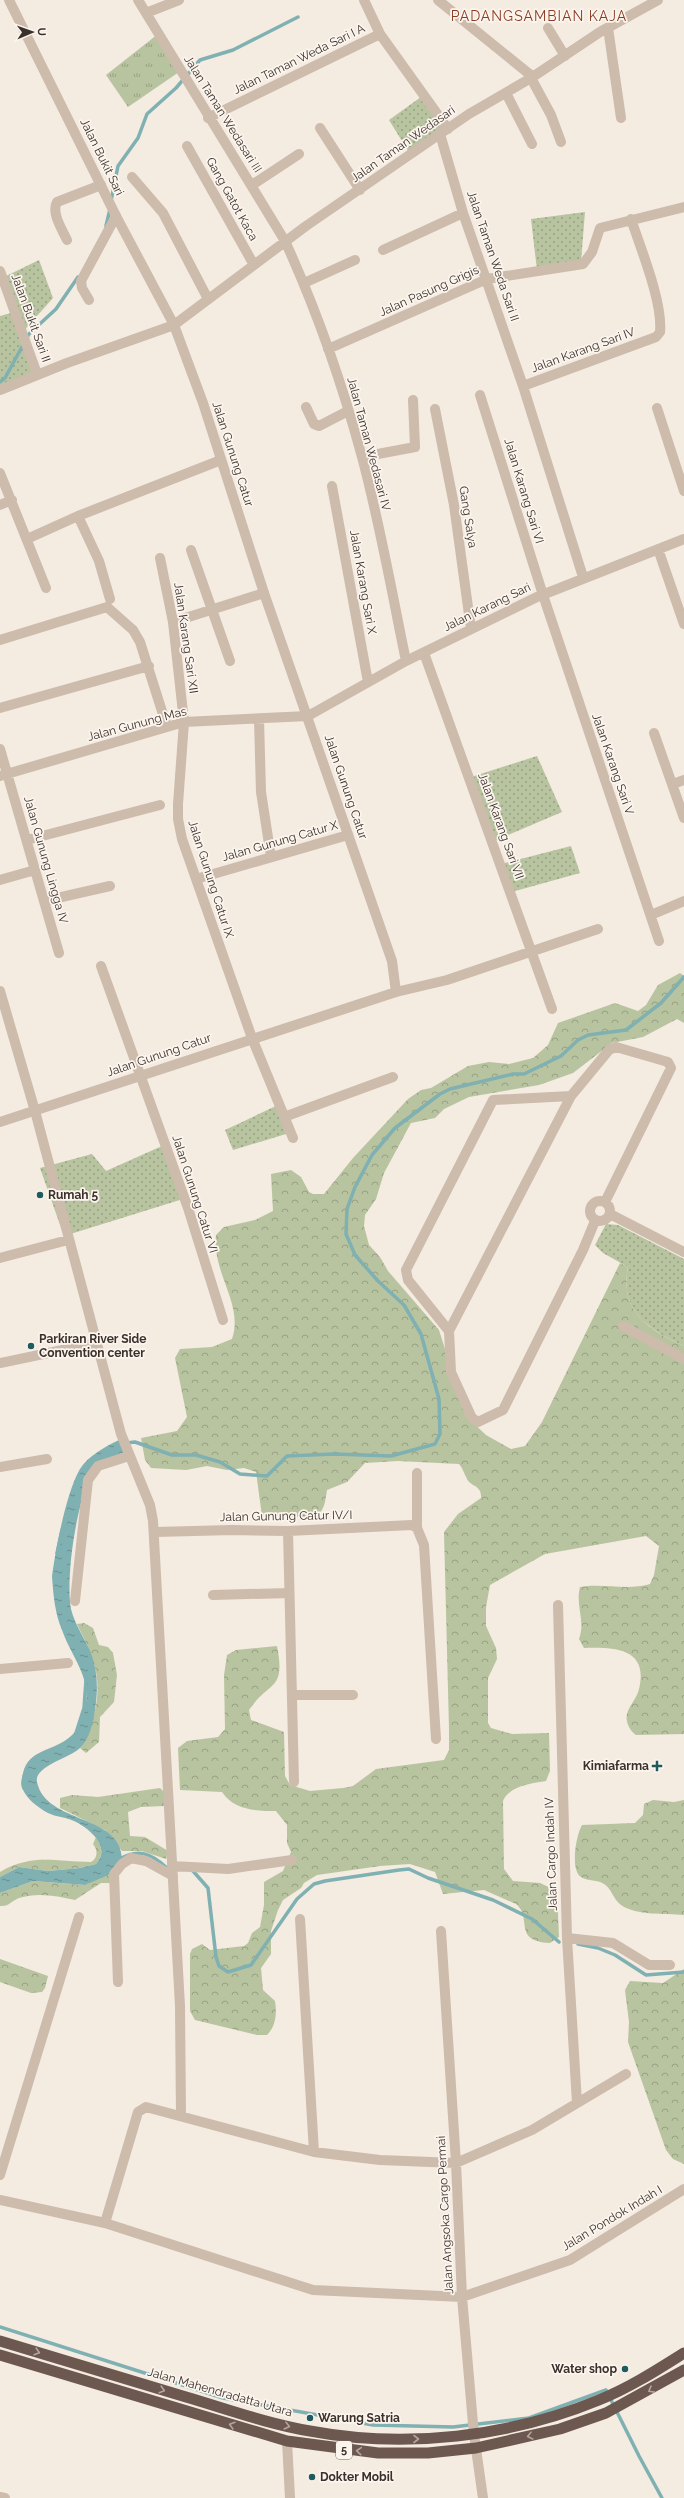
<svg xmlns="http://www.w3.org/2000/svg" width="684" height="2498" font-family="Raleway,sans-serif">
<defs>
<pattern id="grass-dots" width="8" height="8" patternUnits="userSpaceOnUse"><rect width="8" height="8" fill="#b8c4a0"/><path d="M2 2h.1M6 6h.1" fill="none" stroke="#97a083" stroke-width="1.8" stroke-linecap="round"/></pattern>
<pattern id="forest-crowns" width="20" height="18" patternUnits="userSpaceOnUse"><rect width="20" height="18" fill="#b8c4a0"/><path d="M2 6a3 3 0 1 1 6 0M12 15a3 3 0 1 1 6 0" fill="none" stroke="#97a083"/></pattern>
<pattern id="park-tufts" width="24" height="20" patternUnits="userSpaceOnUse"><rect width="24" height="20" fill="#b8c4a0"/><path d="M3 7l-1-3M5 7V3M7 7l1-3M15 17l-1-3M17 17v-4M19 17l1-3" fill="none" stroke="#97a083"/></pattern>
<pattern id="water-ripples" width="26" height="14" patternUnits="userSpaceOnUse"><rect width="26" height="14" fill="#7fb0b2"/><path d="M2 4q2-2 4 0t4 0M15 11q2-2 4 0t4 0" fill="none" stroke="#699091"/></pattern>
</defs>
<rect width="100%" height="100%" fill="#f4ebe1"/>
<!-- grass -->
<path fill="url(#grass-dots)" d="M 421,97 L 448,127 L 410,154 L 389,120 Z
M 585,212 L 581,261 L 537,270 L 531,219 Z
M 39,260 L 53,298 L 21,334 L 33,375 L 0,390 L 0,316 L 11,313 L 0,279 Z
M 537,756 L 562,812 L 494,841 L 465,779 Z
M 571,846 L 580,873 L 508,893 L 501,864 Z
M 278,1105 L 286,1134 L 233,1150 L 225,1130 Z
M 162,1146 L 183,1199 L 64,1236 L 40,1168 L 92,1154 L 106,1171 Z
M 606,1224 L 618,1225 L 684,1259 L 684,1346 C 648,1329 619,1311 628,1267 L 603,1253 L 595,1245 Z"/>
<!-- forest -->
<path fill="url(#forest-crowns)" d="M 680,973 L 684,976 L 684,1023 L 677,1019 L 643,1037 L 612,1043 L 573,1073 L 539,1085 L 469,1097 L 444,1109 L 435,1118 L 411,1123 L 384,1173 L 376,1199 L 365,1215 L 364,1226 L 369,1245 L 380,1257 L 388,1271 L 439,1330 L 466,1416 L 486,1435 L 511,1449 L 525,1446 L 542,1422 L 620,1263 L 628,1267 C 619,1311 649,1330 684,1346 L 684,1734 L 636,1735 C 629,1730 624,1720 628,1711 C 631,1703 637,1698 639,1689 C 649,1648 614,1647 584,1648 L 579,1639 C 586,1621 575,1606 580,1587 C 604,1583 627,1591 650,1584 L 654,1575 L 659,1546 L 646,1536 L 545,1554 L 490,1585 L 486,1607 L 486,1626 L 496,1648 L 497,1659 L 488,1678 L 488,1723 L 491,1728 L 512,1734 L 549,1733 L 550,1771 L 546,1781 C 532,1783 509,1786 503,1801 L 504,1869 L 513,1881 L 540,1883 L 557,1891 L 559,1937 L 550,1943 C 512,1941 533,1918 516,1904 L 484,1890 L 443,1894 L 435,1872 L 410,1864 L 380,1866 L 317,1875 L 304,1883 L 301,1888 L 283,1900 L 278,1910 L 271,1931 L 271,1954 L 261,1968 L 263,1990 L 275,2001 C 277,2013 276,2026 267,2035 L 257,2035 L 195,2020 L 190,2011 L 190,1954 L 192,1949 L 202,1944 L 210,1950 L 244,1946 L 248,1943 L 252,1933 L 260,1927 L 264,1905 L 264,1882 L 283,1871 L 291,1852 L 287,1843 L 287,1825 L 276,1811 C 255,1811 234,1810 222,1792 L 180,1790 L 178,1748 L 187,1741 L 218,1737 L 225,1729 L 224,1675 L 227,1655 L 236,1650 L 277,1646 C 286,1692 269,1680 249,1710 L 251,1720 L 284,1732 L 285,1776 L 290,1785 L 310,1791 L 343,1788 L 353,1786 L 376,1769 L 444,1760 L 449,1750 L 449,1729 L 444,1532 L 458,1514 L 481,1498 C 482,1485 471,1487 467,1479 C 464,1473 463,1469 459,1464 L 398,1461 L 365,1463 L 347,1482 L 327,1490 C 325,1502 325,1512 313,1517 L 262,1516 L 256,1472 L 244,1468 L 227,1470 L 207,1466 L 186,1470 L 151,1468 L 145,1460 L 141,1438 L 177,1431 L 187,1417 L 175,1358 L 180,1349 L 212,1347 L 232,1339 C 244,1304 212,1274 216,1235 L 224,1227 L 255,1220 L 273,1211 L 271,1174 L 291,1170 L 301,1177 L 309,1192 L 313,1194 L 324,1194 L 353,1158 L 408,1099 L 421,1090 L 431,1088 L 468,1066 L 489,1062 L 509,1064 L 533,1058 L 548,1045 L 558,1023 L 615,1003 L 638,1011 L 646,1005 L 658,985 Z
M 84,1623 L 93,1628 L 99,1645 L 108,1647 L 113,1653 L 117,1675 L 114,1702 L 100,1717 L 99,1742 L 86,1753 L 80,1748 C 93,1727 101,1698 96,1672 C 93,1655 84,1639 77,1624 Z
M 160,1788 L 164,1792 L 164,1806 L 141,1807 L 128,1812 L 130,1836 L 145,1837 L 168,1851 L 166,1859 L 142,1851 L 122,1851 L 105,1830 L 60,1808 L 60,1798 L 72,1795 L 98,1797 Z
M 653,1800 L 674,1802 L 684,1800 L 684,1915 C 665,1913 637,1916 621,1905 C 613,1899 612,1889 604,1884 C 597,1879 589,1882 581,1877 C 570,1870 576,1835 582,1825 L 635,1823 L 643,1815 L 644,1804 Z
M 96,1837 C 102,1846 104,1855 96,1864 L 80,1868 L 48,1871 L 19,1867 L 0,1877 L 0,1872 C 33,1853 55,1862 91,1862 C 98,1858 98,1850 93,1844 Z
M 113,1870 L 112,1883 L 101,1883 L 75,1900 C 57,1896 38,1892 19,1898 C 11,1901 9,1907 0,1906 L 0,1893 L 33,1881 L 85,1885 Z
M 0,1959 L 48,1976 L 45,1988 L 42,1992 L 31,1993 L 0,1982 Z
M 684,1969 L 684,2164 L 673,2159 L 666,2150 L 628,2042 L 629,2022 L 625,1990 L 630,1981 L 663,1983 Z"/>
<!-- park -->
<path fill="url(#park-tufts)" d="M 158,34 L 179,72 L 128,107 L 106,75 Z"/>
<!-- water -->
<path fill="url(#water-ripples)" d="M 119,1440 L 124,1452 C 117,1456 107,1458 102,1462 C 77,1482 65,1579 71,1609 C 75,1625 85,1639 91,1653 C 98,1672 98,1690 95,1710 C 93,1723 90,1738 80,1748 C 70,1758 34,1766 37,1782 C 46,1825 123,1813 122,1861 L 108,1875 L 85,1885 L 33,1881 L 0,1893 L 0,1877 L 19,1867 L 48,1871 L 80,1868 L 96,1864 C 112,1847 89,1828 74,1821 C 66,1817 56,1817 48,1813 C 37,1807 27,1799 22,1788 C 20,1783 22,1778 23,1773 C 29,1748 56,1751 71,1736 C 78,1730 81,1723 83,1715 C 95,1680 73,1661 62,1630 C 55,1614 53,1593 52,1576 C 56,1548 66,1493 80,1469 C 88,1456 106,1446 119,1440 Z"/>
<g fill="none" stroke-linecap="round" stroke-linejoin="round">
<!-- stream -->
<path stroke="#7fb0b2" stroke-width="3.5" d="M 111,201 L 118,166 L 138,138 L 147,114 L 176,88 L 200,60 L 233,50 L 298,17
M 106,226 L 110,209
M 0,382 L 5,378 L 29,334 L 56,309 L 78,277
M 126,1443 L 135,1442 L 172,1455 L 196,1455 L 220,1462 L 240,1474 L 267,1476 L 287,1456 L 334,1454 L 391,1456 L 435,1444 L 440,1434 L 439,1399 L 421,1334 L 404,1305 L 378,1281 L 355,1255 L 346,1234 L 347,1209 L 355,1187 L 372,1155 L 395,1128 L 440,1094 L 450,1089 L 513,1074 L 524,1074 L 561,1056 L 578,1040 L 588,1035 L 626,1030 L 661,1003 L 684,977
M 57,1553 L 62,1530
M 76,1733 L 84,1708 L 86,1680
M 118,1860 C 138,1848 151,1853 167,1868
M 193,1871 L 208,1888 L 216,1957 L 219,1966 L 228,1972 L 251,1965 L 297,1899 L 314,1884 L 325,1881 L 399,1870 L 409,1869 L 428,1878 L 493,1900 L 532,1919 L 559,1942
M 578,1944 L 598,1948 L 615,1955 L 646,1975 L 684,1972
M 0,2327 L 223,2398 L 373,2425 L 453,2427 L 529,2418 L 606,2390 L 639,2456 L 662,2498"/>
<!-- minor -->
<path stroke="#cdbbac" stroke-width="10" d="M 138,0 L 285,241 C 317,311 342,383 362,457 C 380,524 392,593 406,661
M 364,0 L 380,34 L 448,129
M 438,0 L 533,77
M 146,13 L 179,0
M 548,28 L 565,56
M 608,28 L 621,118
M 531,78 L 551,115 L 561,142
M 506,93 L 532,144
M 208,118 L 380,34
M 320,128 L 360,190
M 440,134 L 463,213 L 523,386 L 583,577
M 187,146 L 254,265
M 132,177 L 163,213 L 208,299
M 252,185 L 299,154
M 67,240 C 62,229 51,213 57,202 L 101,185
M 383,250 L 463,213
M 0,271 L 37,374
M 304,283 L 355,260
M 89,300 L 82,288 L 81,281 L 116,216
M 328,349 L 487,279 L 583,264 L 592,252 L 600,228 L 684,207
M 523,386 L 656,337 L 660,332 C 663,303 641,249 631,219
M 0,390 L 67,363 L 174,325 L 306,226 L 469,114 L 531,78 L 600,32 L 658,0
M 480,395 L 543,595 L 659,941
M 306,407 L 314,424 L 319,426 L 348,411
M 657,408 L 684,491
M 435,409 L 454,505 L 471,629
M 362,457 L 415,447 L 413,400
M 0,473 L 46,588
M 332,486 L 368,682
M 0,505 L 12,500
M 78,516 L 99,561 L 110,599
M 27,539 L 78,516 L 221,460
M 658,549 L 684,624
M 191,550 L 230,661
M 160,558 L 173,622 L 184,722 L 178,804 L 178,819 L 182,839 L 252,1038 L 293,1138
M 173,622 L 264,593
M 0,640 L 107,607 L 133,630 L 140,642 L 167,727
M 424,653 L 552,1009
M 0,708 L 149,666
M 259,719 L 261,792 L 271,857
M 654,733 L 684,818
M 0,749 L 59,953
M 0,776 L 184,722 L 308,716 L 406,661 L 537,597 L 684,539
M 673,784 L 684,780
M 27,840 L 160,805
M 196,879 L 348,835
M 0,880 L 35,870
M 44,901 L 110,886
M 651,915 L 684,901
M 101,966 L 188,1208 L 223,1320
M 0,991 L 35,1111 L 121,1434 L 150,1505 L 153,1521 L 180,2006 L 181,2116
M 396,992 L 447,980 L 598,929
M 284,1117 L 393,1077
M590 1211a10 10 0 1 1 20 0a10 10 0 1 1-20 0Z
M 610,1214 L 684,1252
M 595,1221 L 583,1250 L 503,1410 L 478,1422 L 472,1418 L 451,1372 L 449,1331 L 571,1096 L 609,1050 L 616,1047 L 668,1062 L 671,1068 L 605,1202
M 0,1258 L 68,1240
M 623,1326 L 684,1359
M 449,1331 L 408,1280 L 406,1270 L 493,1100 L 571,1096
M 0,1363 L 96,1343
M 0,1467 L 47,1459
M 417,1473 L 417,1528 L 424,1545 L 436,1739
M 288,1531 L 294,1782
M 155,1532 L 232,1530 L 288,1531 L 412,1525 L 417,1528
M 213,1595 L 289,1593
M 75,1601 L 88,1480 L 98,1466 L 129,1456
M 558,1605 L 567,1938 L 577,2103
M 0,1669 L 68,1663
M 292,1695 L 353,1695
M 172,1866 L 228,1869 L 292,1860
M 300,1919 L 314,2152
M 441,1931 L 456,2163 L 462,2297 L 474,2435 L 483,2498
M 567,1938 L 613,1943 L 649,1965 L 670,1965
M 118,1982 L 114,1874 L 122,1864 L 131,1858 L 146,1861 L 173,1876
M 0,2175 L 79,1917
M 0,2200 L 105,2223 L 313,2290 L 462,2297 L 570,2260 L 684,2189
M 105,2223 L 138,2112 L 146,2107 L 314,2152 L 380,2160 L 456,2163 L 532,2130 L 626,2074
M 287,2441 L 290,2498
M 0,2497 L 5,2498"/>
<!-- tertiary -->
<path stroke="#cdbbac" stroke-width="10" d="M 0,1122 L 396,992 L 392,961 L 264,593 L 203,403 L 174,325 L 116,216 L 9,0"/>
<!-- trunk -->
<path stroke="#6c584f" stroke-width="11" d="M 0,2341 C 62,2360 124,2378 186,2397 C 227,2409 268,2424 310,2431 C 406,2449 509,2437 599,2400 C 629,2388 657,2370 684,2353
M 0,2355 L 287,2441 L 378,2453 L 428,2453 L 476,2448 L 560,2429 L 606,2413 L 684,2370"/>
</g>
<!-- one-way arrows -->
<defs><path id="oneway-chevron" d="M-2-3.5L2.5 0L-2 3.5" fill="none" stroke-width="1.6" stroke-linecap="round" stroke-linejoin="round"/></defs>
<g stroke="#b4a69e">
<use href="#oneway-chevron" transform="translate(37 2352) rotate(17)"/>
<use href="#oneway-chevron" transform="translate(162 2390) rotate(17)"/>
<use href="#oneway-chevron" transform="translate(651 2390) rotate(151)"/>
<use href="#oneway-chevron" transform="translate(232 2425) rotate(-163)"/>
<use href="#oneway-chevron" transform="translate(287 2426) rotate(14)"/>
<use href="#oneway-chevron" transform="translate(530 2436) rotate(166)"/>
<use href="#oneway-chevron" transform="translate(416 2439)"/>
<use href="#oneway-chevron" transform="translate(359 2451) rotate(-175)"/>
</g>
<!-- markers -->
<g fill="#1f5a5e" stroke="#fbf5ee" stroke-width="1.5">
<circle cx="40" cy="1195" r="4"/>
<circle cx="31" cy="1346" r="4"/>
<path d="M655 1760h4v4h4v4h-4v4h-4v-4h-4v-4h4z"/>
<circle cx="625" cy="2369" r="4"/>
<circle cx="310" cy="2418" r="4"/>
<circle cx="312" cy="2477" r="4"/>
</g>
<g text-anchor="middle" stroke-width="3.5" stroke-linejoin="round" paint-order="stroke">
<!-- shield labels -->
<rect fill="#fbf5ee" stroke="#756b66" stroke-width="1" x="336" y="2441" width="16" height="18" rx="3"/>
<g font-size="11" font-weight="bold" fill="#3b302b">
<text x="344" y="2454">5</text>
</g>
<!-- street labels -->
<g font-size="12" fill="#3b302b" stroke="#fbf5ee">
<text transform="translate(299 59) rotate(-26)" y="4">Jalan Taman Weda Sari I A</text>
<text transform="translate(223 114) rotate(58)" y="4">Jalan Taman Wedasari III</text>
<text transform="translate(403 144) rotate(-35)" y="4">Jalan Taman Wedasari</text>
<text transform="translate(102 157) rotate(64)" y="4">Jalan Bukit Sari</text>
<text transform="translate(232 199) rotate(61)" y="4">Gang Gatot Kaca</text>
<text transform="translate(493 256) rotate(71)" y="4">Jalan Taman Weda Sari II</text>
<text transform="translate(429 291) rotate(-24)" y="4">Jalan Pasung Grigis</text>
<text transform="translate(31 318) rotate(70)" y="4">Jalan Bukit Sari II</text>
<text transform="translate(583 350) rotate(-20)" y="4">Jalan Karang Sari IV</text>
<text transform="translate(369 444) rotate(75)" y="4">Jalan Taman Wedasari IV</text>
<text transform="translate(233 454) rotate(72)" y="4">Jalan Gunung Catur</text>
<text transform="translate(524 491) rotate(73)" y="4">Jalan Karang Sari VI</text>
<text transform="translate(468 517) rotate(81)" y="4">Gang Salya</text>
<text transform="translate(363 582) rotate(80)" y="4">Jalan Karang Sari X</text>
<text transform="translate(487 607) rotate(-26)" y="4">Jalan Karang Sari</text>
<text transform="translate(186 638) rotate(82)" y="4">Jalan Karang Sari XII</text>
<text transform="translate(137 724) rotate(-15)" y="4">Jalan Gunung Mas</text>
<text transform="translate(613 764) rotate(71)" y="4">Jalan Karang Sari V</text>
<text transform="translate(346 787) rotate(71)" y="4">Jalan Gunung Catur</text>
<text transform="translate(501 826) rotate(70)" y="4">Jalan Karang Sari VII</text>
<text transform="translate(280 841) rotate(-16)" y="4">Jalan Gunung Catur X</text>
<text transform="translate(46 860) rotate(74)" y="4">Jalan Gunung Lingga IV</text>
<text transform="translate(211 879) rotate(72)" y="4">Jalan Gunung Catur IX</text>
<text transform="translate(159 1055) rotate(-19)" y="4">Jalan Gunung Catur</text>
<text transform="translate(195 1194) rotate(72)" y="4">Jalan Gunung Catur VI</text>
<text transform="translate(286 1516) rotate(-1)" y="4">Jalan Gunung Catur IV/I</text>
<text transform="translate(551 1854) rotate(-92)" y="4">Jalan Cargo Indah IV</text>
<text transform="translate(445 2215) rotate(-93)" y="4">Jalan Angsoka Cargo Permai</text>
<text transform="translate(612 2218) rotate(-31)" y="4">Jalan Pondok Indah I</text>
<text transform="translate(220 2392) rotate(16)" y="4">Jalan Mahendradatta Utara</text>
</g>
<!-- poi labels -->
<g font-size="12" font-weight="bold" fill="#3b302b" stroke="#fbf5ee" text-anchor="start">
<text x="48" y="1199">Rumah 5</text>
<text x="39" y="1343">Parkiran River Side<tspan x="39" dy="14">Convention center</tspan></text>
<text x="649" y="1770" text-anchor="end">Kimiafarma</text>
<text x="617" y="2373" text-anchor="end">Water shop</text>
<text x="318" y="2422">Warung Satria</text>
<text x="320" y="2481">Dokter Mobil</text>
</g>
<!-- quarter labels -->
<g font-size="14" letter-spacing="1" fill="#8c3b22" stroke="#fbf5ee">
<text x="539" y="21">PADANGSAMBIAN KAJA</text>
</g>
</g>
<!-- north arrow -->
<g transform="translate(32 32) rotate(88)" stroke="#fbf5ee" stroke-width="3" paint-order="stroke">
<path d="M0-3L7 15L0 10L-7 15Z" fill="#3b302b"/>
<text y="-6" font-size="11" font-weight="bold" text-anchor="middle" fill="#3b302b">U</text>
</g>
</svg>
